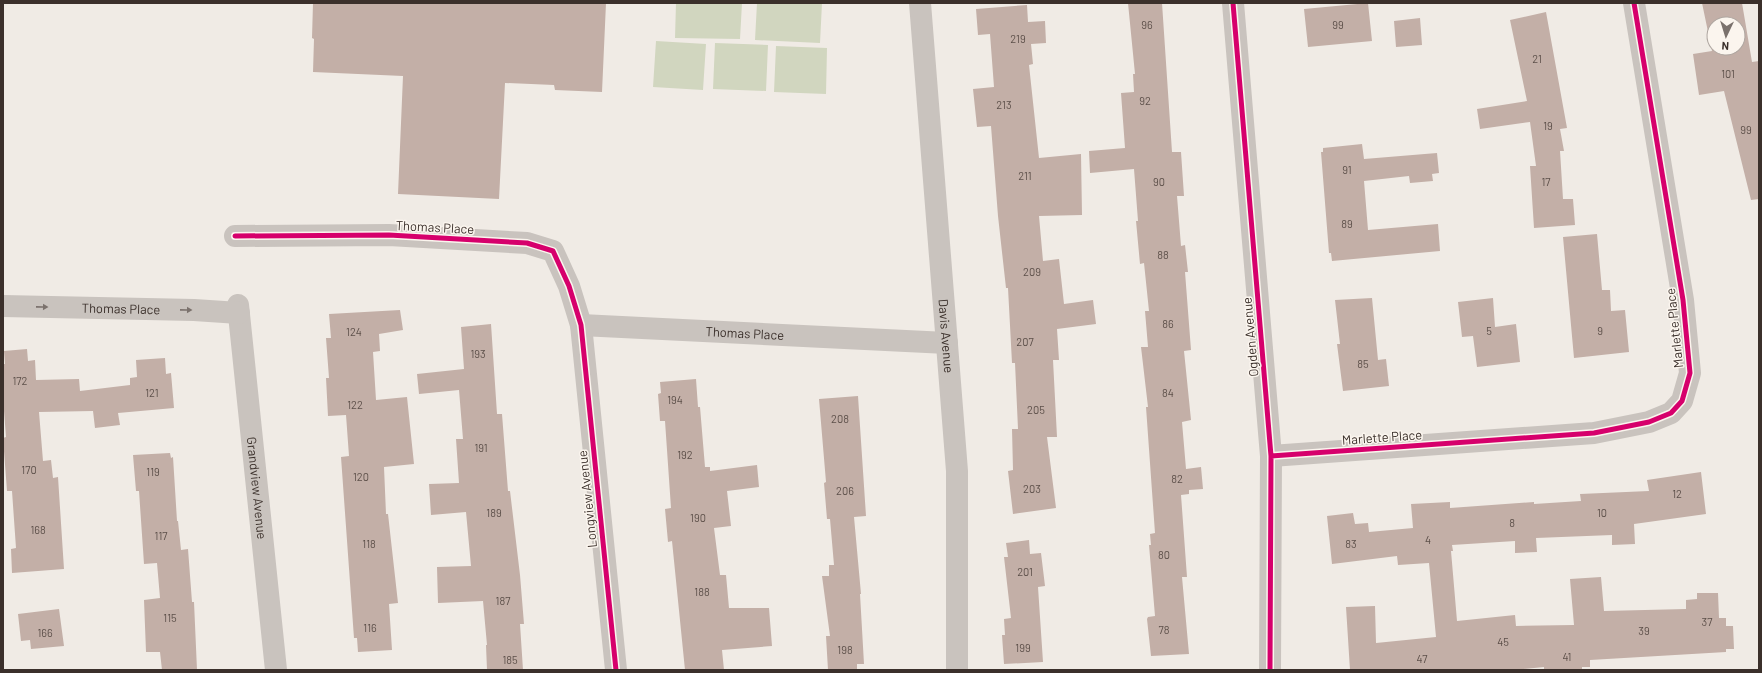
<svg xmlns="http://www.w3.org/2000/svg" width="1762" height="673" font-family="Barlow,sans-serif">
<rect width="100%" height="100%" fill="#f0ebe5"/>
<!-- green -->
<path fill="#d1d6bf" d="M 676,3 L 742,3 L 740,39 L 675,38 Z
M 757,3 L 822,3 L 820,43 L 755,40 Z
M 656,41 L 706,44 L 703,90 L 653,87 Z
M 715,43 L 768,45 L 766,91 L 713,89 Z
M 776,46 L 827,48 L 826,94 L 774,92 Z"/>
<!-- building -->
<path fill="#c3afa7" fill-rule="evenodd" d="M 313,3 L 606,3 L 602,92 L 555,90 L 554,85 L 505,83 L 499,199 L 398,194 L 403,76 L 313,72 L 314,39 L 312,38 Z
M 1128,3 L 1162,3 L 1172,152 L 1181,152 L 1184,196 L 1177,196 L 1181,246 L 1185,245 L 1188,272 L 1185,272 L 1191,350 L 1184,351 L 1191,420 L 1182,422 L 1186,469 L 1201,467 L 1203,489 L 1189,490 L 1189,494 L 1181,495 L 1187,577 L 1182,577 L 1189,654 L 1151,656 L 1147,619 L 1148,617 L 1155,616 L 1149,545 L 1151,545 L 1150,534 L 1155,533 L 1146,407 L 1148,407 L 1141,347 L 1148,347 L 1145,311 L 1149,311 L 1144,263 L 1140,264 L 1136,221 L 1138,221 L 1134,169 L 1090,173 L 1089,151 L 1125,148 L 1121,93 L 1134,92 L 1133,74 L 1135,74 Z
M 1368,3 L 1372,41 L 1308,47 L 1304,9 Z
M 1702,3 L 1742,3 L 1752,62 L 1759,61 L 1759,199 L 1751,200 L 1724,91 L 1699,95 L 1693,54 L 1712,51 ZM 1714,24 L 1738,24 L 1738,48 L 1714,48 Z
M 1027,5 L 1028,22 L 1045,21 L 1046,43 L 1031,44 L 1033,64 L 1029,65 L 1039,158 L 1081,154 L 1082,215 L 1039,216 L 1043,261 L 1059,259 L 1064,304 L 1093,300 L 1096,324 L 1057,329 L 1059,360 L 1053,360 L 1057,437 L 1047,437 L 1056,508 L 1013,514 L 1008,471 L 1013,470 L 1012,429 L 1018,429 L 1015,363 L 1012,363 L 1008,288 L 1006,288 L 998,216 L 991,126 L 977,127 L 973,89 L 994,87 L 990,34 L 978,35 L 976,9 Z
M 1546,12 L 1567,128 L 1560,129 L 1564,151 L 1560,151 L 1563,199 L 1573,199 L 1575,225 L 1534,228 L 1530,166 L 1536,166 L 1530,122 L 1480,129 L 1477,109 L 1527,101 L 1510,20 Z
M 1420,18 L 1422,45 L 1396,47 L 1394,21 Z
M 1362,144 L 1364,159 L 1437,153 L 1439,173 L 1432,174 L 1433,181 L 1410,183 L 1409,176 L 1364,181 L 1368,230 L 1438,224 L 1440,251 L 1332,261 L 1331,253 L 1329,253 L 1321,152 L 1323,152 L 1323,148 Z
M 1597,234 L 1602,290 L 1610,290 L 1611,311 L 1625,310 L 1629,352 L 1574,358 L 1563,237 Z
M 1372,298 L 1378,360 L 1386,359 L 1389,386 L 1343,391 L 1337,344 L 1340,344 L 1335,300 Z
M 1493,298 L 1495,327 L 1516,324 L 1520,362 L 1477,367 L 1473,336 L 1462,337 L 1458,302 Z
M 400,310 L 403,330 L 379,334 L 380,351 L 373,352 L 376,400 L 407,397 L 414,464 L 384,467 L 386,514 L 388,514 L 398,603 L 389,604 L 392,650 L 358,652 L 357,638 L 354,638 L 341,457 L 349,456 L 346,415 L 328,416 L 326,378 L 329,378 L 326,338 L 331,338 L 329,314 Z
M 491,324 L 497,414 L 502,414 L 508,491 L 510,491 L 520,575 L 524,624 L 520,624 L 523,670 L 487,670 L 486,645 L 487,645 L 483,601 L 438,603 L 437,567 L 471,566 L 466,512 L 431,515 L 429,484 L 459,483 L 456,439 L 463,439 L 459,390 L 419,394 L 417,374 L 464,369 L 461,327 Z
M 27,349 L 28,361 L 35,360 L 36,380 L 79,379 L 80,391 L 130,385 L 130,378 L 137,377 L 136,360 L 165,358 L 166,374 L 171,373 L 174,408 L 118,413 L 120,425 L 95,428 L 93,411 L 39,412 L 43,461 L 51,460 L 53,478 L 58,477 L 64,569 L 12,573 L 11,549 L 16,548 L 12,491 L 7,491 L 3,438 L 6,437 L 3,398 L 3,364 L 5,364 L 4,351 Z
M 696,379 L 698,407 L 700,407 L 705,467 L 710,467 L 710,471 L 757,465 L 759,487 L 727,491 L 731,526 L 714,528 L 720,575 L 726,575 L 729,608 L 769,608 L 772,646 L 722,650 L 724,670 L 685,670 L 672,541 L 668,542 L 665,509 L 671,508 L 665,421 L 660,421 L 658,394 L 661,393 L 660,382 Z
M 858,396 L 866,516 L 854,517 L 861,594 L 860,594 L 864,664 L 857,664 L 857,670 L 828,670 L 826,636 L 830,636 L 822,576 L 829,576 L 829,565 L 834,565 L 830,519 L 827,519 L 824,483 L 826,482 L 819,399 Z
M 170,453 L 171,458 L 173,457 L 177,521 L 178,521 L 181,550 L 188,549 L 192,602 L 194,602 L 197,670 L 162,670 L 160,652 L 146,652 L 144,600 L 160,598 L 157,563 L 144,564 L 139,491 L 136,491 L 133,455 Z
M 1701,472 L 1706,514 L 1634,524 L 1635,544 L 1612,545 L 1612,535 L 1536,538 L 1537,552 L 1515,553 L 1515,541 L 1452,545 L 1453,551 L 1451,551 L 1457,621 L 1515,615 L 1516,626 L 1574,625 L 1570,579 L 1601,577 L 1604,611 L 1686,609 L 1686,600 L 1697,599 L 1697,593 L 1718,593 L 1719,618 L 1726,618 L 1726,626 L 1733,626 L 1734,649 L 1726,649 L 1726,652 L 1590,660 L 1590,667 L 1582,667 L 1582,670 L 1544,670 L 1544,667 L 1513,670 L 1350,670 L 1346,607 L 1375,606 L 1376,643 L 1436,637 L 1429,563 L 1398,565 L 1397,556 L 1332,564 L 1327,516 L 1353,513 L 1355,524 L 1368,523 L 1369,532 L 1413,528 L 1411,504 L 1450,502 L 1450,508 L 1534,502 L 1534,504 L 1581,501 L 1580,494 L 1649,491 L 1647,480 Z
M 1029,540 L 1030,554 L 1041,553 L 1045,586 L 1038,587 L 1043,662 L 1004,664 L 1002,635 L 1005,635 L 1004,619 L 1011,618 L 1004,557 L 1008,557 L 1006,543 Z
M 59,609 L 64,646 L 31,649 L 30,640 L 21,641 L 18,614 Z"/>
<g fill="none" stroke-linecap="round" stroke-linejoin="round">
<!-- minor -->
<g stroke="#c9c3be" stroke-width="22">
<path id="s1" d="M 920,3 L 957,471 L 957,670"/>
<path d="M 1233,3 L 1271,456 L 1270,670"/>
<path d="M 235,236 L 389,235 L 527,243 L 553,251 L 569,286 L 581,325 L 616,670"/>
<path id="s2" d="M 238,305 L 276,670"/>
<path id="s3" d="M 3,306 L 194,310 L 239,313"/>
<path id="s4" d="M 581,325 L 947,343"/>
<path d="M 1271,456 L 1594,433 L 1649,422 L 1671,413 L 1682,401 L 1690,373 L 1683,300 L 1634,3"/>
</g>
<defs>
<path id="cycleway" d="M 1233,3 L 1271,456 L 1270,670
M 235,236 L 389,235 L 527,243 L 553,251 L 569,286 L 581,325 L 616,670
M 1271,456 L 1594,433 L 1649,422 L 1671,413 L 1682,401 L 1690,373 L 1683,300 L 1634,3"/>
</defs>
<!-- cycleway casing -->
<use href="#cycleway" stroke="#fbf5ee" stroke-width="8"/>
<!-- cycleway -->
<use href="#cycleway" stroke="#d6006c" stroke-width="5"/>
</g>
<!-- one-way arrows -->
<defs><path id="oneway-solid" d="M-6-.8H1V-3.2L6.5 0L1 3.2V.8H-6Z"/></defs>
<g fill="#7b726d">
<use href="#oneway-solid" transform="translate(42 307) rotate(1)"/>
<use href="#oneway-solid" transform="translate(186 310) rotate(1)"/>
</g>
<g text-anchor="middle" stroke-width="3" stroke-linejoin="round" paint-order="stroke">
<!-- number labels -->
<g font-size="11" fill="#5d504a">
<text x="1147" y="29">96</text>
<text x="1338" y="29">99</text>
<text x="1018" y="43">219</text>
<text x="1537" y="63">21</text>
<text x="1728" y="78">101</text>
<text x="1145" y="105">92</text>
<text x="1004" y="109">213</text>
<text x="1548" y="130">19</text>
<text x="1746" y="134">99</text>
<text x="1347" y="174">91</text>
<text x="1025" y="180">211</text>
<text x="1159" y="186">90</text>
<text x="1546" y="186">17</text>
<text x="1347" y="228">89</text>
<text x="1163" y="259">88</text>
<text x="1032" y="276">209</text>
<text x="1168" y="328">86</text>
<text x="1489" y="335">5</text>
<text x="1600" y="335">9</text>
<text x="354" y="336">124</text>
<text x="1025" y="346">207</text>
<text x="478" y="358">193</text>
<text x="1363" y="368">85</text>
<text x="20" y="385">172</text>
<text x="152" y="397">121</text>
<text x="1168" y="397">84</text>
<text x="675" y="404">194</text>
<text x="355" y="409">122</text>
<text x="1036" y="414">205</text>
<text x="840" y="423">208</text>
<text x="481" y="452">191</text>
<text x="685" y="459">192</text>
<text x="29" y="474">170</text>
<text x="153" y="476">119</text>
<text x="361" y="481">120</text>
<text x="1177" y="483">82</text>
<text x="1032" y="493">203</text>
<text x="845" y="495">206</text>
<text x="1677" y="498">12</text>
<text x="494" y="517">189</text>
<text x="1602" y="517">10</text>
<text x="698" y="522">190</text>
<text x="1512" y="527">8</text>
<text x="38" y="534">168</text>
<text x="161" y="540">117</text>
<text x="1428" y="544">4</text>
<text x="369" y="548">118</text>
<text x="1351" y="548">83</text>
<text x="1164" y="559">80</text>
<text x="1025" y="576">201</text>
<text x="702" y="596">188</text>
<text x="503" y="605">187</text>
<text x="170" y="622">115</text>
<text x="1707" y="626">37</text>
<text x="370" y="632">116</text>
<text x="1164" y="634">78</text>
<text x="1644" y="635">39</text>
<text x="45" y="637">166</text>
<text x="1503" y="646">45</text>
<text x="1023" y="652">199</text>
<text x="845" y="654">198</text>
<text x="1567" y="661">41</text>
<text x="1422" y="663">47</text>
<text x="510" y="664">185</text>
</g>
<!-- street labels -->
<g font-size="13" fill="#3b302b" stroke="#fbf5ee">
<text transform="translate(435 227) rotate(3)" y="5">Thomas Place</text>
<text dy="5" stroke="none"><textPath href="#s3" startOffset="118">Thomas Place</textPath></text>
<text transform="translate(1674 328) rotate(-96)" y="5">Marlette Place</text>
<text dy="5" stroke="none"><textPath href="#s4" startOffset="164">Thomas Place</textPath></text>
<text dy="5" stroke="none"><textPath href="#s1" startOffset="334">Davis Avenue</textPath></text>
<text transform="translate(1250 337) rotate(-95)" y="5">Ogden Avenue</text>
<text transform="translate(1382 437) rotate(-4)" y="5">Marlette Place</text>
<text dy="5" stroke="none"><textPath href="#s2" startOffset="184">Grandview Avenue</textPath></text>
<text transform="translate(587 499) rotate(-96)" y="5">Longview Avenue</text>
</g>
</g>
<!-- border -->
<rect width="1762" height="673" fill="none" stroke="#3b302b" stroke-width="8"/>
<!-- north arrow -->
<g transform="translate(1726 36) rotate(184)"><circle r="19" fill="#fbf5ee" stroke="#aea6a0"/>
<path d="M0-3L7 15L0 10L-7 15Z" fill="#7a716c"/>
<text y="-6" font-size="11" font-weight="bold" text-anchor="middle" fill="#3b302b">N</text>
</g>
</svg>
